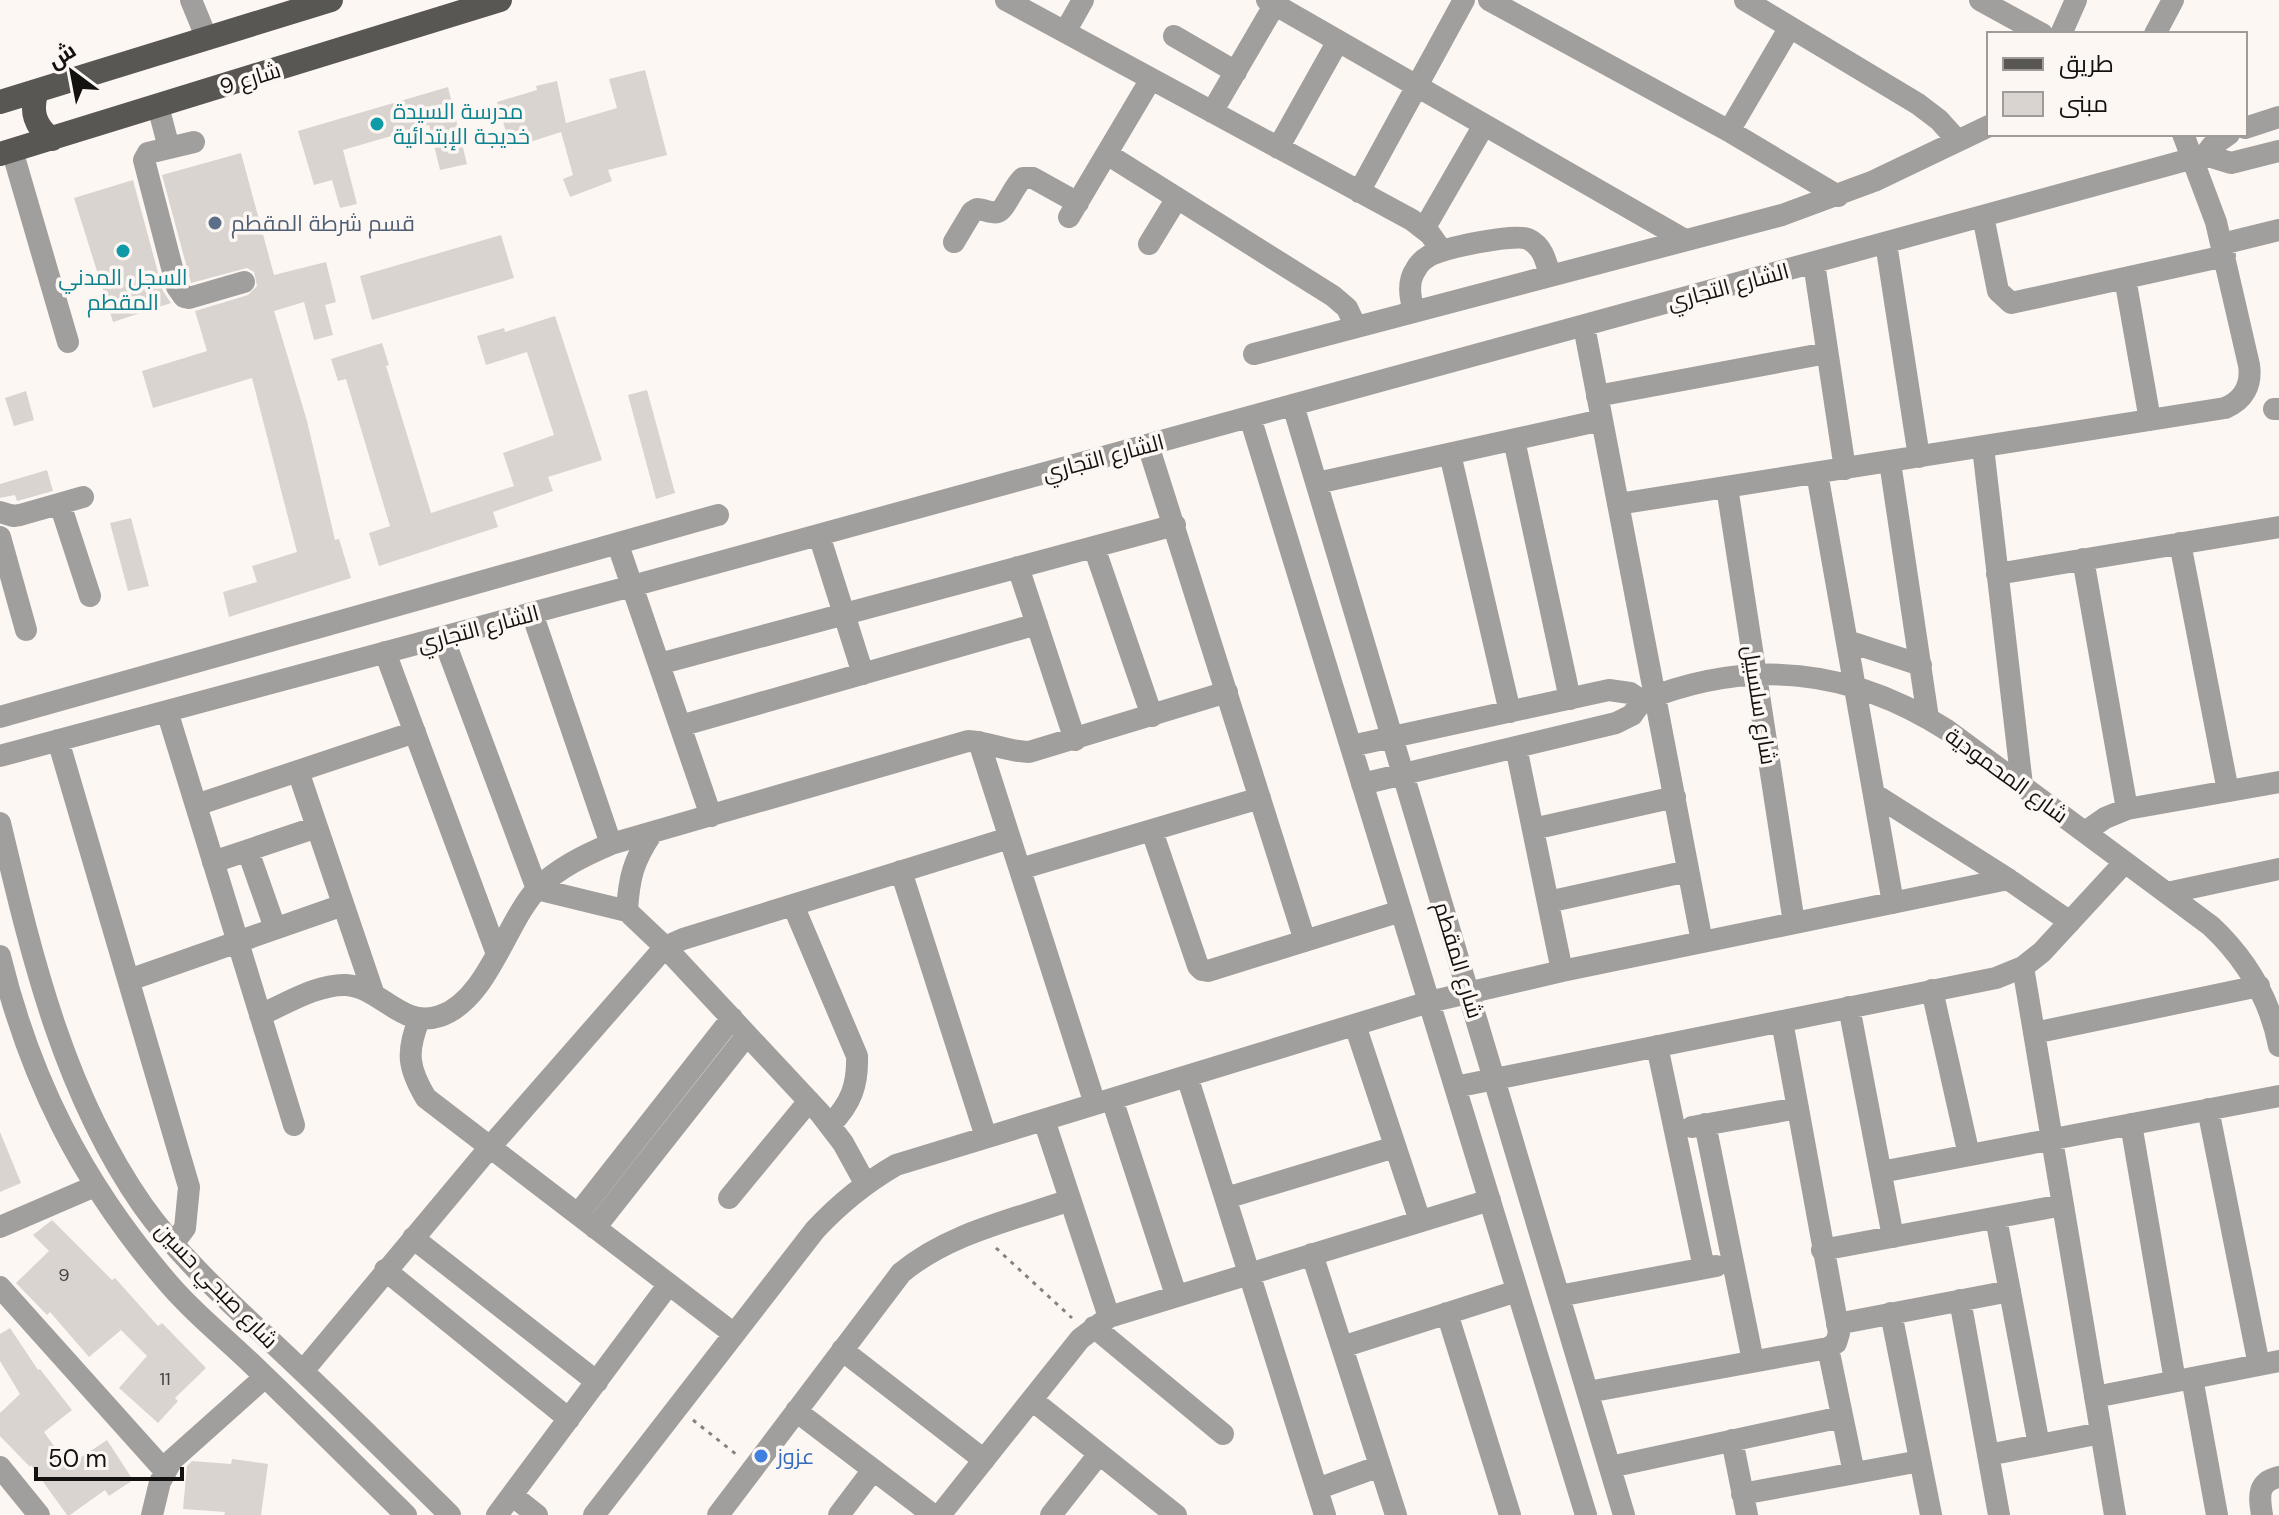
<svg xmlns="http://www.w3.org/2000/svg" width="2279" height="1515" font-family="'DM Sans',Cairo,sans-serif">
<rect width="100%" height="100%" fill="#fdf7f3"/>
<!-- building -->
<path fill="#d9d4d0" d="M 645,70 L 667,155 L 608,170 L 612,181 L 570,197 L 563,179 L 573,175 L 561,132 L 511,148 L 497,102 L 537,90 L 536,86 L 557,81 L 566,123 L 617,108 L 609,79 Z
M 448,87 L 467,164 L 440,170 L 429,125 L 343,150 L 357,204 L 340,208 L 332,180 L 314,185 L 298,131 Z
M 241,153 L 274,275 L 326,262 L 336,302 L 325,305 L 333,335 L 314,340 L 304,302 L 274,311 L 307,421 L 335,540 L 339,539 L 351,578 L 229,617 L 223,592 L 257,582 L 252,566 L 297,552 L 252,378 L 153,408 L 142,371 L 207,351 L 195,311 L 248,295 L 257,286 L 254,272 L 247,268 L 191,283 L 162,175 Z
M 133,180 L 163,291 L 171,303 L 113,322 L 74,198 Z
M 501,235 L 514,278 L 372,320 L 360,276 Z
M 555,316 L 602,460 L 548,477 L 553,491 L 493,512 L 498,527 L 379,566 L 369,533 L 390,526 L 346,379 L 338,381 L 331,359 L 382,343 L 389,365 L 386,366 L 431,513 L 514,486 L 503,453 L 554,435 L 527,352 L 486,365 L 477,336 L 504,328 L 505,332 Z
M 647,390 L 675,493 L 656,499 L 628,395 Z
M 26,391 L 34,420 L 14,426 L 5,398 Z
M 47,470 L 53,491 L 17,501 L 15,495 L 0,498 L 0,484 Z
M 131,518 L 149,586 L 128,591 L 110,523 Z
M 0,1132 L 21,1183 L 0,1192 Z
M 52,1220 L 112,1280 L 115,1278 L 158,1326 L 162,1323 L 206,1368 L 175,1398 L 178,1401 L 158,1423 L 119,1388 L 147,1356 L 121,1330 L 89,1357 L 50,1312 L 47,1315 L 16,1283 L 49,1251 L 33,1235 Z
M 10,1328 L 38,1370 L 40,1369 L 72,1410 L 44,1432 L 68,1466 L 107,1440 L 133,1480 L 109,1496 L 105,1490 L 70,1515 L 67,1515 L 31,1465 L 30,1467 L 0,1436 L 0,1413 L 20,1394 L 0,1361 L 0,1334 Z
M 232,1459 L 268,1464 L 261,1515 L 224,1515 L 225,1512 L 183,1509 L 187,1466 L 192,1461 L 231,1464 Z"/>
<g fill="none" stroke-linecap="round" stroke-linejoin="round">
<!-- path -->
<path stroke="#85817e" stroke-width="3" stroke-dasharray="4 6" stroke-linecap="butt" d="M 996,1248 L 1072,1318
M 693,1420 L 737,1455"/>
<!-- minor -->
<path stroke="#a09f9d" stroke-width="22" d="M 191,0 L 207,39
M 1006,0 L 1412,220 L 1430,234 L 1442,251
M 1267,0 L 1685,240
M 1489,0 L 1729,131 L 1838,196
M 1745,0 L 1918,104 L 1939,120 L 1957,140
M 1980,0 L 2042,34
M 1065,32 L 1083,0
M 2061,34 L 2076,0
M 2155,34 L 2173,0
M 1174,36 L 1236,72
M 158,106 L 169,148
M 1212,112 L 1275,4
M 2245,128 L 2279,117
M 1729,131 L 1790,27
M 194,142 L 148,153 L 144,160 L 177,287 L 184,297 L 189,298 L 244,282
M 1278,148 L 1338,41
M 12,150 L 68,342
M 1107,154 L 1333,296 L 1347,308 L 1356,327
M 2205,155 L 2231,163 L 2279,151
M 1359,192 L 1464,0
M 1983,216 L 1998,291 L 2011,303 L 2225,256
M 1069,217 L 1151,79
M 1424,229 L 1484,125
M 954,242 L 972,212 L 977,209 C 982,209 994,214 998,212 C 1005,210 1014,185 1023,178 L 1033,178 L 1078,203
M 1886,243 L 1919,457
M 1149,244 L 1177,198
M 2222,244 L 2279,230
M 1814,263 L 1845,469
M 2125,278 L 2150,420
M 1414,312 C 1410,297 1407,282 1416,269 C 1419,263 1424,259 1429,256 C 1444,248 1514,233 1528,239 C 1543,246 1546,261 1550,276
M 1584,326 L 1702,942
M 1254,354 L 1782,215 L 1874,181 L 1989,126
M 1597,396 L 1827,353
M 1293,405 L 1624,1515
M 2274,409 L 2279,409
M 1250,417 L 1586,1515
M 1514,440 L 1570,699
M 1148,445 L 1305,941
M 1983,447 L 2022,785
M 1450,454 L 1510,712
M 1890,462 L 1928,718
M 1817,473 L 1893,903
M 1317,483 L 1602,420
M 1727,487 L 1794,923
M 60,504 L 90,596
M 1618,504 L 2225,408 C 2244,400 2252,385 2249,365 L 2216,222 L 2183,134
M 0,512 L 13,516 L 20,515 L 83,497
M 819,535 L 863,674
M 0,537 L 26,630
M 2180,543 L 2228,791
M 618,545 L 711,816
M 1094,547 L 1152,716
M 2083,559 L 2127,809
M 1018,567 L 1075,740
M 1997,574 L 2279,527
M 532,613 L 611,844
M 443,637 L 537,889 L 627,911 L 665,947 L 820,1113 L 843,1143 L 865,1183
M 1847,641 L 1921,665
M 385,652 L 497,954
M 659,664 L 1175,525
M 1642,701 C 1750,657 1850,668 1947,730 L 2211,926 C 2246,959 2270,999 2279,1046
M 167,711 L 294,1125
M 0,717 L 718,515
M 680,726 L 1037,624
M 58,740 L 189,1187 L 185,1228 L 173,1244
M 979,742 L 1095,1104
M 1351,746 L 1609,690 L 1630,693 L 1642,701
M 1516,747 L 1562,971
M 0,756 L 632,586 L 2205,155 L 2212,146 L 2229,134
M 298,771 L 374,995
M 1362,784 L 1616,723 L 1632,715 L 1642,701
M 1874,794 L 2008,879 L 2070,922
M 196,805 L 415,732
M 0,823 C 32,957 63,1091 143,1206 C 185,1265 242,1313 294,1363 C 347,1413 398,1464 450,1515
M 1533,829 L 1675,797
M 1152,831 L 1198,966 L 1202,970 L 1208,971 L 1401,911
M 2085,832 L 2105,818 L 2127,809 L 2279,782
M 248,851 L 275,928
M 213,862 L 317,827
M 1020,869 L 1260,798
M 901,871 L 986,1137
M 2167,893 L 2279,869
M 1548,902 L 1688,871
M 793,905 L 857,1056 C 858,1085 851,1104 830,1125
M 627,911 C 629,878 633,861 652,833
M 0,956 C 30,1079 81,1180 163,1277 C 190,1310 224,1337 254,1366 C 305,1415 355,1465 406,1515
M 2023,967 L 2115,1515
M 129,980 L 343,905
M 1932,990 L 1969,1155
M 1849,1007 L 1893,1237
M 260,1015 C 286,1004 317,984 346,985 C 381,987 401,1029 440,1016 C 488,1000 506,921 538,888 C 558,868 585,855 611,844 L 968,741 C 989,742 1008,752 1029,752 L 1227,692
M 419,1020 C 406,1052 408,1068 426,1098 L 734,1334
M 1355,1025 L 1420,1221
M 2034,1033 L 2259,986
M 1657,1046 L 1704,1268
M 1187,1076 L 1325,1515
M 1455,1087 L 1996,978 L 2023,967 L 2042,952 L 2125,862
M 1112,1099 L 1176,1295
M 2208,1109 L 2259,1365
M 1044,1120 L 1109,1317
M 1705,1124 L 1753,1361
M 2131,1124 L 2175,1381
M 1692,1127 L 1798,1108
M 1881,1172 L 2279,1096
M 729,1198 L 809,1101
M 1226,1198 L 1395,1147
M 578,1214 L 732,1018
M 1996,1218 L 2039,1445
M 0,1227 L 95,1186
M 595,1228 L 747,1035
M 413,1238 L 597,1382
M 1822,1250 L 2063,1205
M 1312,1254 L 1396,1515
M 385,1270 L 569,1419
M 0,1287 L 165,1471
M 1559,1296 L 1716,1266
M 1960,1300 L 1999,1515
M 1447,1313 L 1510,1515
M 1891,1313 L 1931,1515
M 1837,1324 L 2010,1291
M 1094,1327 L 1223,1434
M 1342,1347 L 1517,1291
M 1828,1348 L 1854,1473
M 842,1350 L 984,1460
M 303,1371 L 490,1147 L 665,947 L 683,939 L 1009,838
M 2192,1378 L 2217,1515
M 1588,1392 L 1828,1348 L 1836,1343 L 1839,1333 L 1782,1021
M 2095,1397 L 2279,1361
M 1032,1400 L 1176,1515
M 796,1411 L 933,1515
M 1732,1440 L 1747,1515
M 1988,1455 L 2101,1433
M 0,1467 L 39,1515
M 1610,1467 L 1842,1417
M 1317,1489 L 1380,1466
M 1742,1494 L 1920,1461
M 513,1496 L 537,1515
M 152,1515 L 160,1482 L 172,1460 L 265,1377
M 497,1515 L 669,1284
M 594,1515 L 815,1230 C 840,1203 865,1183 896,1165 L 1429,1002 L 1562,971 L 2008,879
M 718,1515 L 901,1273 C 949,1233 1013,1220 1070,1200
M 839,1515 L 873,1470
M 940,1515 L 1080,1339 L 1109,1317 L 1490,1200
M 1051,1515 L 1099,1454
M 2262,1515 C 2259,1496 2257,1482 2279,1477"/>
<!-- major -->
<path stroke="#595753" stroke-width="24" d="M 37,91 C 30,111 35,127 52,139
M 0,102 L 331,0
M 0,154 L 500,0"/>
</g>
<!-- markers -->
<g fill="#0f9aa8" stroke="#fdf7f3" stroke-width="3">
<circle cx="377" cy="124" r="8"/>
<circle cx="123" cy="251" r="8"/>
</g>
<circle fill="#5c6f8a" stroke="#fdf7f3" stroke-width="3" cx="215" cy="223" r="8"/>
<circle fill="#3f7fe0" stroke="#fdf7f3" stroke-width="3" cx="761" cy="1456" r="8"/>
<g text-anchor="middle" stroke-width="7" stroke-linejoin="round" paint-order="stroke">
<!-- number labels -->
<g font-size="18" fill="#444240">
<text x="64" y="1281">9</text>
<text x="165" y="1385">11</text>
</g>
<!-- street labels -->
<g font-size="22" fill="#131210" stroke="#fdf7f3">
<text transform="translate(250 78) rotate(-17)" y="8">شارع 9</text>
<text transform="translate(1728 286) rotate(-15)" y="8">الشارع التجاري</text>
<text transform="translate(1103 457) rotate(-15)" y="8">الشارع التجاري</text>
<text transform="translate(478 628) rotate(-15)" y="8">الشارع التجاري</text>
<text transform="translate(1760 705) rotate(81)" y="8">شارع سلسبيل</text>
<text transform="translate(2007 775) rotate(36)" y="8">شارع المحمودية</text>
<text transform="translate(1459 960) rotate(73)" y="8">شارع المقطم</text>
<text transform="translate(217 1285) rotate(46)" y="8">شارع صبحي حسين</text>
</g>
<!-- culture labels -->
<g font-size="22" fill="#0d838f" stroke="#fdf7f3" text-anchor="start">
<text x="393" y="119">مدرسة السيدة<tspan x="393" dy="25">خديجة الإبتدائية</tspan></text>
<text x="123" y="285" text-anchor="middle">السجل المدني<tspan x="123" dy="25">المقطم</tspan></text>
</g>
<!-- service labels -->
<g font-size="22" fill="#4e5e75" stroke="#fdf7f3" text-anchor="start">
<text x="231" y="231">قسم شرطة المقطم</text>
</g>
<!-- shop labels -->
<g font-size="22" fill="#366cbe" stroke="#fdf7f3" text-anchor="start">
<text x="777" y="1464">عزوز</text>
</g>
</g>
<!-- legend -->
<rect x="1987" y="32" width="260" height="104" fill="#fdf7f3" stroke="#9f9b98" stroke-width="2"/>
<rect x="2003" y="58" width="40" height="12" fill="#595753" stroke="#9f9b98" stroke-width="2"/>
<text x="2059" y="72" font-size="24" fill="#131210">طريق</text>
<rect x="2003" y="92" width="40" height="24" fill="#d9d4d0" stroke="#9f9b98" stroke-width="2"/>
<text x="2059" y="112" font-size="24" fill="#131210">مبنى</text>
<!-- north arrow -->
<g transform="translate(72 72) rotate(328)" stroke="#fdf7f3" stroke-width="6" paint-order="stroke">
<path d="M0-6L14 30L0 20L-14 30Z" fill="#131210"/>
<text y="-12" font-size="22" font-weight="bold" text-anchor="middle" fill="#131210">ش</text>
</g>
<!-- scale -->
<path d="M36 1467v12h146v-12" fill="none" stroke="#131210" stroke-width="4"/>
<text x="48" y="1467" font-size="24" fill="#131210" stroke="#fdf7f3" stroke-width="6" paint-order="stroke">50 m</text>
</svg>
